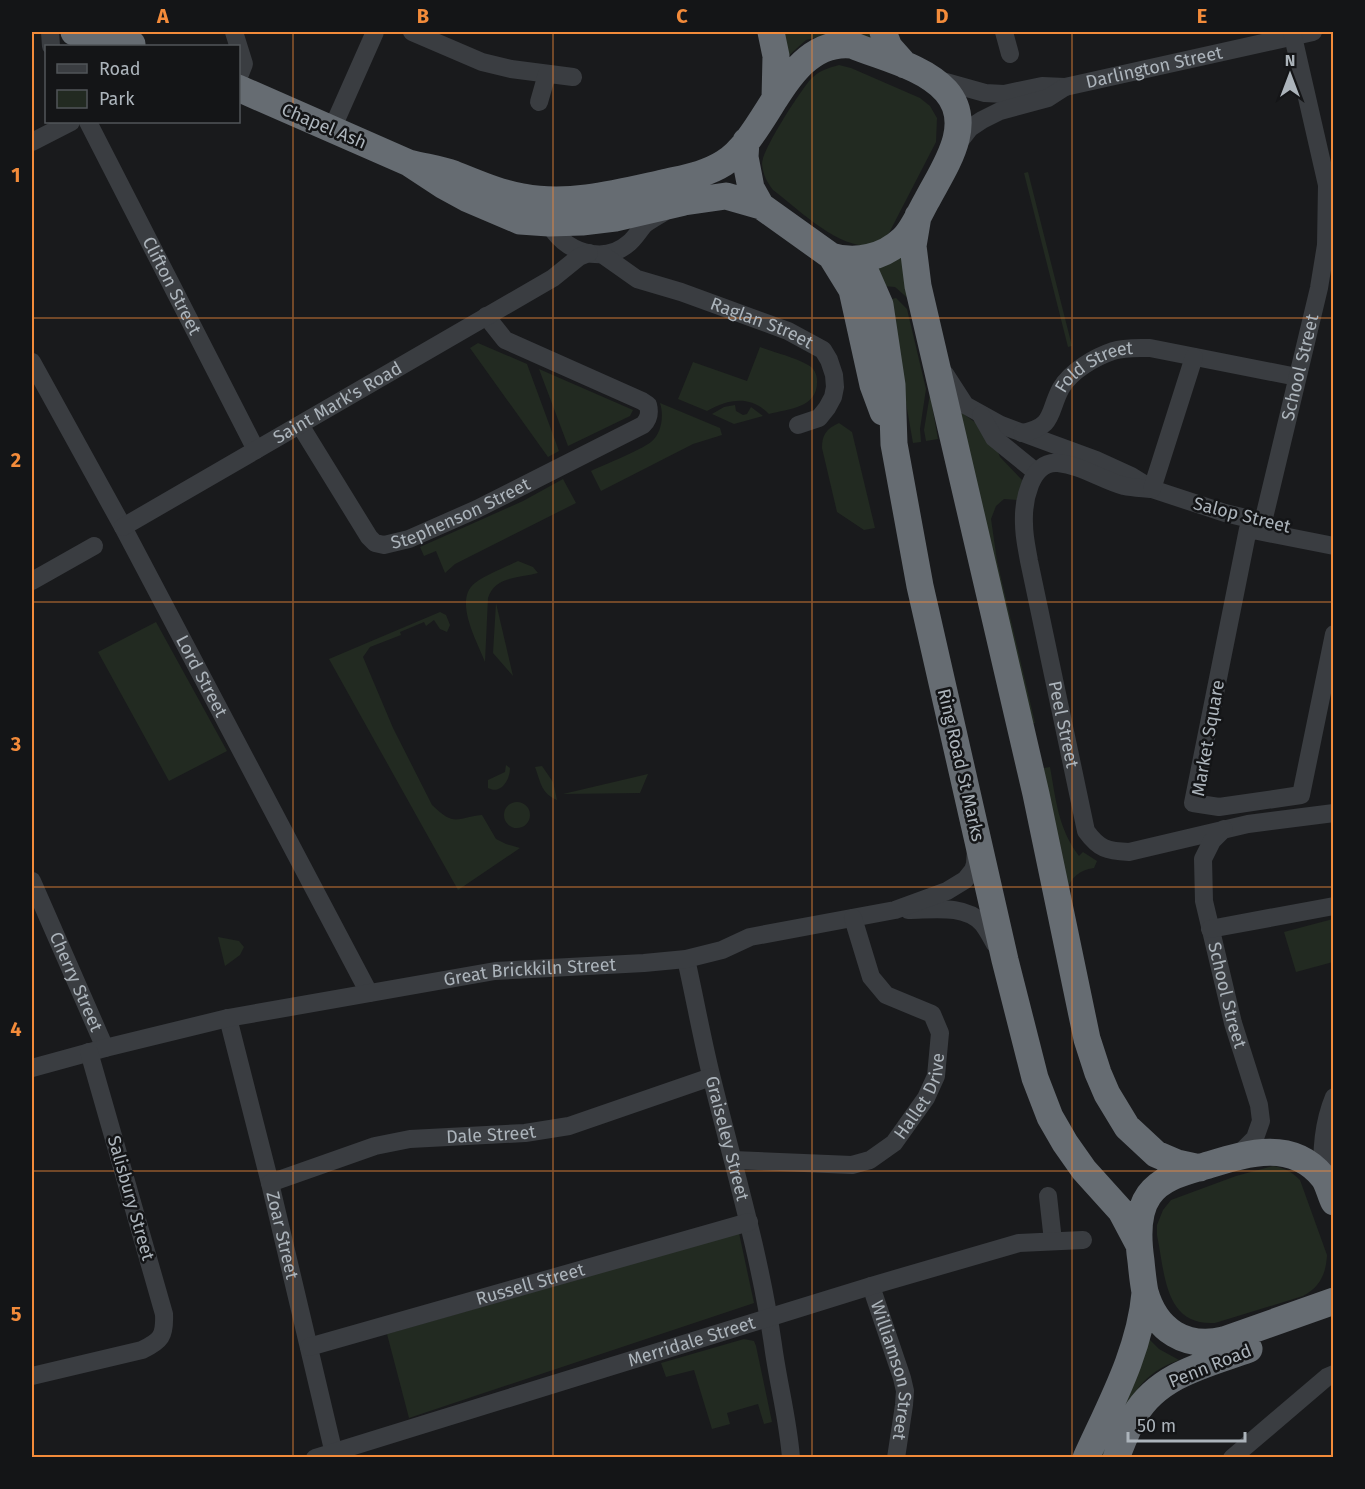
<svg xmlns="http://www.w3.org/2000/svg" width="1365" height="1489" font-family="'Fira Sans',sans-serif">
<rect width="100%" height="100%" fill="#191a1c"/>
<!-- green -->
<path fill="#222a21" d="M 784,32 L 872,32 L 874,41 L 841,32 L 806,40 L 785,59 Z
M 839,65 L 851,68 L 920,98 L 930,106 L 937,118 L 936,142 L 889,233 C 885,236 882,240 878,242 C 848,259 796,207 773,190 C 767,182 763,175 762,164 C 762,150 799,93 810,80 C 818,71 828,68 839,65 Z
M 1028,172 L 1072,346 L 1068,347 L 1024,173 Z
M 903,253 L 911,301 L 895,287 L 883,286 L 873,267 Z
M 896,298 L 907,309 L 926,389 L 920,429 L 921,442 L 913,443 L 888,300 Z
M 478,343 L 527,364 L 559,451 L 548,457 L 470,348 Z
M 760,347 C 776,353 794,357 808,365 C 814,368 817,374 817,381 C 818,408 789,409 769,414 C 750,395 729,399 707,411 L 678,399 L 693,362 L 747,381 Z
M 539,369 L 633,410 L 630,416 L 568,446 Z
M 930,394 L 938,439 L 926,441 L 924,430 Z
M 660,403 L 720,428 L 722,435 L 693,444 L 601,491 L 591,471 C 606,464 639,451 651,442 C 662,433 664,415 660,403 Z
M 735,405 L 736,411 L 743,415 L 747,414 L 751,407 L 763,416 L 734,424 L 712,414 L 724,407 Z
M 958,410 L 976,423 L 996,447 L 1000,457 L 1022,480 L 1018,500 L 1004,499 L 996,506 L 991,519 L 997,561 L 1035,723 L 1027,724 Z
M 839,423 L 852,432 L 875,528 L 864,530 L 837,512 L 822,448 C 822,435 826,429 839,423 Z
M 563,479 L 576,503 L 455,564 L 445,573 L 436,551 L 424,556 L 420,547 L 523,501 Z
M 518,561 L 533,567 L 538,573 C 519,578 495,576 488,598 L 485,662 C 477,641 453,600 475,583 C 487,574 504,568 518,561 Z
M 496,603 L 513,676 L 493,653 Z
M 440,612 L 446,615 L 450,625 L 447,632 L 440,629 L 434,620 L 426,626 L 424,622 L 400,632 L 401,635 L 370,647 L 363,657 L 393,728 L 432,805 C 455,827 455,818 482,815 L 496,839 L 506,844 L 520,848 L 458,890 L 329,659 Z
M 156,622 L 227,751 L 169,781 L 98,652 Z
M 506,765 L 510,768 C 510,780 501,795 488,788 L 488,780 L 505,772 Z
M 542,766 L 553,782 L 557,800 C 541,793 541,783 535,767 Z
M 1050,767 C 1056,800 1058,828 1079,856 L 1083,852 L 1097,861 L 1094,868 C 1079,870 1072,877 1066,891 L 1038,769 Z
M 648,774 L 640,793 L 563,794 Z
M504 815a13 13 0 1 1 26 0a13 13 0 1 1-26 0Z
M 1333,919 L 1333,962 L 1296,972 L 1284,932 Z
M 218,937 L 239,941 L 244,947 L 240,955 L 225,966 Z
M 1273,1166 C 1285,1168 1292,1172 1300,1180 L 1327,1255 C 1326,1274 1320,1287 1303,1296 L 1215,1323 C 1164,1326 1165,1273 1157,1235 L 1157,1225 L 1163,1210 L 1171,1200 L 1236,1176 Z
M 739,1233 L 754,1303 L 409,1418 L 387,1334 Z
M 744,1339 L 754,1341 L 756,1346 L 772,1422 L 764,1424 L 758,1404 L 727,1413 L 730,1424 L 712,1429 L 694,1370 L 666,1377 L 661,1363 Z
M 1149,1339 L 1159,1349 L 1179,1360 C 1130,1377 1125,1414 1107,1457 L 1098,1458 Z"/>
<g fill="none" stroke-linecap="round" stroke-linejoin="round">
<!-- minor -->
<g stroke="#3a3d41" stroke-width="18">
<path d="M 50,32 L 51,46"/>
<path d="M 234,32 L 244,64 L 238,79"/>
<path d="M 412,32 L 482,62 L 511,69 L 573,77"/>
<path d="M 1004,32 L 1010,54"/>
<path id="s1" d="M 935,79 L 985,93 L 1004,94 L 1042,86 L 1065,87 L 1313,32"/>
<path d="M 539,102 L 547,74"/>
<path id="s2" d="M 88,122 L 256,450"/>
<path d="M 332,129 L 375,32"/>
<path d="M 32,142 L 71,122"/>
<path d="M 956,146 L 970,128 L 982,120 L 1000,111 L 1048,98 L 1065,87"/>
<path d="M 549,223 C 562,251 603,266 629,243 C 635,238 639,231 644,225 C 650,220 658,216 664,212"/>
<path id="s3" d="M 603,255 L 637,279 L 681,292 L 788,331 L 823,350 L 829,360 L 834,375 L 835,387 L 833,397 L 827,408 L 819,418 L 798,425"/>
<path id="s4" d="M 32,362 L 123,527 L 369,993"/>
<path d="M 945,374 L 965,405 L 1001,425 L 1096,460 L 1131,476 L 1152,489 L 1225,513 L 1267,523"/>
<path d="M 981,415 L 994,438 L 1036,472"/>
<path id="s5" d="M 300,425 L 369,537 L 375,543 L 384,545 L 409,539 L 477,509 L 643,425 C 649,419 650,413 648,405 L 642,401 L 505,340 L 486,316"/>
<path id="s6" d="M 1022,433 C 1055,427 1048,412 1061,388 C 1071,371 1095,357 1113,351 C 1125,347 1138,348 1150,348 L 1297,377"/>
<path id="s7" d="M 1152,489 C 1143,488 1133,488 1124,486 C 1102,480 1081,465 1058,463 C 1030,460 1023,503 1024,524 C 1024,537 1027,549 1029,561 L 1086,831 C 1099,849 1107,851 1129,852 L 1248,824 L 1334,813"/>
<path d="M 1152,489 L 1194,357"/>
<path id="s8" d="M 1263,522 L 1319,288 L 1326,245 L 1327,185 L 1292,32"/>
<path id="s9" d="M 123,527 L 553,278 L 579,257 L 589,253"/>
<path d="M 1334,546 L 1248,529 L 1193,803 L 1219,807 L 1301,795 L 1334,634"/>
<path d="M 32,581 L 94,546"/>
<path id="s10" d="M 1224,829 L 1212,841 L 1203,859 L 1204,901 L 1233,1023 L 1259,1105 L 1261,1121 L 1255,1138 L 1237,1156"/>
<path id="s11" d="M 32,881 L 105,1048"/>
<path d="M 908,910 C 932,910 964,904 982,923 C 987,929 991,937 995,944"/>
<path d="M 1210,929 L 1334,906"/>
<path id="s12" d="M 686,959 C 695,999 702,1039 712,1079 C 734,1168 760,1255 773,1345 C 778,1383 788,1419 791,1458"/>
<path id="s13" d="M 228,1018 L 270,1183 L 335,1458"/>
<path id="s14" d="M 32,1068 L 105,1048 L 228,1018 L 495,971 L 644,963 L 686,959 L 722,950 L 750,937 L 895,910 L 947,891 L 965,880 L 973,870 L 975,864 L 976,848"/>
<path id="s15" d="M 733,1160 L 852,1165 L 870,1160 L 894,1143 L 926,1098 L 936,1076 L 940,1033 L 932,1014 L 886,995 L 871,977 L 853,918"/>
<path d="M 1324,1178 C 1320,1153 1324,1121 1334,1097"/>
<path id="s16" d="M 270,1183 L 375,1146 L 410,1139 L 525,1133 L 569,1126 L 711,1077"/>
<path d="M 1048,1196 L 1053,1241"/>
<path id="s17" d="M 871,1286 L 902,1378 L 905,1391 L 904,1405 L 896,1458"/>
<path id="s18" d="M 309,1347 L 749,1222"/>
<path d="M 32,1376 L 142,1350 C 161,1341 165,1336 164,1314 L 89,1052"/>
<path id="s19" d="M 315,1458 L 871,1286 L 1019,1243 L 1083,1240"/>
<path d="M 1232,1458 L 1327,1377 L 1334,1374"/>
</g>
<!-- highway -->
<path stroke="#666c72" stroke-width="27" d="M 74,32 L 132,44
M 771,32 L 776,56 L 775,99
M 883,32 L 889,47 L 905,65
M 238,88 L 409,163 L 444,186 L 466,198 L 520,221 L 549,223 L 582,222 L 615,218 L 684,202 L 726,196 L 761,206
M 409,163 C 424,167 440,169 454,174 C 477,183 499,193 523,197 C 569,206 618,193 663,183 C 684,178 705,175 724,163 C 770,134 786,38 852,45 C 883,58 923,66 946,91 C 976,125 943,169 927,200 C 920,212 913,230 903,239 C 884,257 856,264 831,256 L 761,206 L 751,188 L 745,157 L 746,141
M 918,216 L 913,246 L 918,286 L 1036,794 L 1087,1039 L 1098,1073 L 1107,1094 L 1127,1127 L 1156,1154 L 1177,1163 L 1200,1168
M 831,256 L 852,290 L 873,385 L 883,412
M 855,261 L 866,273 L 880,305 L 892,385 L 894,444 L 920,586 L 1005,960 L 1035,1078 L 1050,1117 L 1065,1143 L 1084,1170 L 1121,1211 L 1139,1245
M 1334,1202 C 1330,1194 1328,1183 1323,1177 C 1291,1138 1245,1154 1205,1166 C 1185,1172 1162,1177 1149,1195 C 1136,1213 1138,1240 1141,1261 C 1142,1271 1143,1282 1145,1292 C 1156,1331 1186,1349 1224,1340 L 1334,1301
M 1086,1458 C 1110,1405 1140,1351 1145,1293
M 1116,1458 C 1122,1443 1127,1429 1135,1415 C 1159,1374 1208,1364 1249,1349"/>
</g>
<!-- grid -->
<path fill="none" stroke="#f38b3a" stroke-width="1.5" stroke-opacity="0.55" d="M 293,32 L 293,1458M 553,32 L 553,1458M 812,32 L 812,1458M 1072,32 L 1072,1458M 32,318 L 1334,318M 32,602 L 1334,602M 32,887 L 1334,887M 32,1171 L 1334,1171"/>
<g text-anchor="middle" stroke-width="5" stroke-linejoin="round" paint-order="stroke">
<!-- street labels -->
<g font-size="18" fill="#acb4bb" stroke="#141517">
<text dy="6" stroke="none"><textPath href="#s1" startOffset="224">Darlington Street</textPath></text>
<text transform="translate(324 126) rotate(23)" y="6">Chapel Ash</text>
<text dy="6" stroke="none"><textPath href="#s2" startOffset="184">Clifton Street</textPath></text>
<text dy="6" stroke="none"><textPath href="#s3" startOffset="174">Raglan Street</textPath></text>
<text dy="6" stroke="none"><textPath href="#s8" startOffset="159">School Street</textPath></text>
<text dy="6" stroke="none"><textPath href="#s6" startOffset="105">Fold Street</textPath></text>
<text dy="6" stroke="none"><textPath href="#s9" startOffset="248">Saint Mark's Road</textPath></text>
<text dy="6" stroke="none"><textPath href="#s5" startOffset="232">Stephenson Street</textPath></text>
<text transform="translate(1242 515) rotate(14)" y="6">Salop Street</text>
<text dy="6" stroke="none"><textPath href="#s4" startOffset="357">Lord Street</textPath></text>
<text dy="6" stroke="none"><textPath href="#s7" startOffset="381">Peel Street</textPath></text>
<text transform="translate(1208 738) rotate(-80)" y="6">Market Square</text>
<text transform="translate(961 765) rotate(77)" y="6">Ring Road St Marks</text>
<text dy="6" stroke="none"><textPath href="#s14" startOffset="508">Great Brickkiln Street</textPath></text>
<text dy="6" stroke="none"><textPath href="#s11" startOffset="110">Cherry Street</textPath></text>
<text dy="6" stroke="none"><textPath href="#s10" startOffset="176">School Street</textPath></text>
<text dy="6" stroke="none"><textPath href="#s15" startOffset="222">Hallet Drive</textPath></text>
<text dy="6" stroke="none"><textPath href="#s16" startOffset="228">Dale Street</textPath></text>
<text dy="6" stroke="none"><textPath href="#s12" startOffset="184">Graiseley Street</textPath></text>
<text transform="translate(131 1198) rotate(74)" y="6">Salisbury Street</text>
<text dy="6" stroke="none"><textPath href="#s13" startOffset="224">Zoar Street</textPath></text>
<text dy="6" stroke="none"><textPath href="#s18" startOffset="230">Russell Street</textPath></text>
<text dy="6" stroke="none"><textPath href="#s19" startOffset="394">Merridale Street</textPath></text>
<text transform="translate(1210 1366) rotate(-22)" y="6">Penn Road</text>
<text dy="6" stroke="none"><textPath href="#s17" startOffset="88">Williamson Street</textPath></text>
</g>
</g>
<!-- border -->
<rect width="1365" height="1489" fill="none" stroke="#141517" stroke-width="66"/>
<!-- legend -->
<rect x="45" y="45" width="195" height="78" fill="#141517" stroke="#515559" stroke-width="1.5"/>
<rect x="57" y="64" width="30" height="9" fill="#3a3d41" stroke="#515559" stroke-width="1.5"/>
<text x="99" y="75" font-size="18" fill="#acb4bb">Road</text>
<rect x="57" y="90" width="30" height="18" fill="#222a21" stroke="#515559" stroke-width="1.5"/>
<text x="99" y="105" font-size="18" fill="#acb4bb">Park</text>
<!-- north arrow -->
<g transform="translate(1290 75)" stroke="#141517" stroke-width="4.5" paint-order="stroke">
<path d="M0-4.5L10 22L0 15L-10 22Z" fill="#acb4bb"/>
<text y="-9" font-size="16" font-weight="bold" text-anchor="middle" fill="#acb4bb">N</text>
</g>
<!-- scale -->
<path d="M1128 1432v9h117v-9" fill="none" stroke="#acb4bb" stroke-width="3"/>
<text x="1137" y="1432" font-size="18" fill="#acb4bb" stroke="#141517" stroke-width="4.5" paint-order="stroke">50 m</text>
<rect x="33" y="33" width="1299" height="1423" fill="none" stroke="#f38b3a" stroke-width="2"/>
<g font-size="20" text-anchor="middle" font-weight="bold" fill="#f38b3a">
<text x="163" y="23">A</text>
<text x="423" y="23">B</text>
<text x="682" y="23">C</text>
<text x="942" y="23">D</text>
<text x="1202" y="23">E</text>
<text x="16" y="182">1</text>
<text x="16" y="467">2</text>
<text x="16" y="751">3</text>
<text x="16" y="1036">4</text>
<text x="16" y="1321">5</text>
</g>
</svg>
